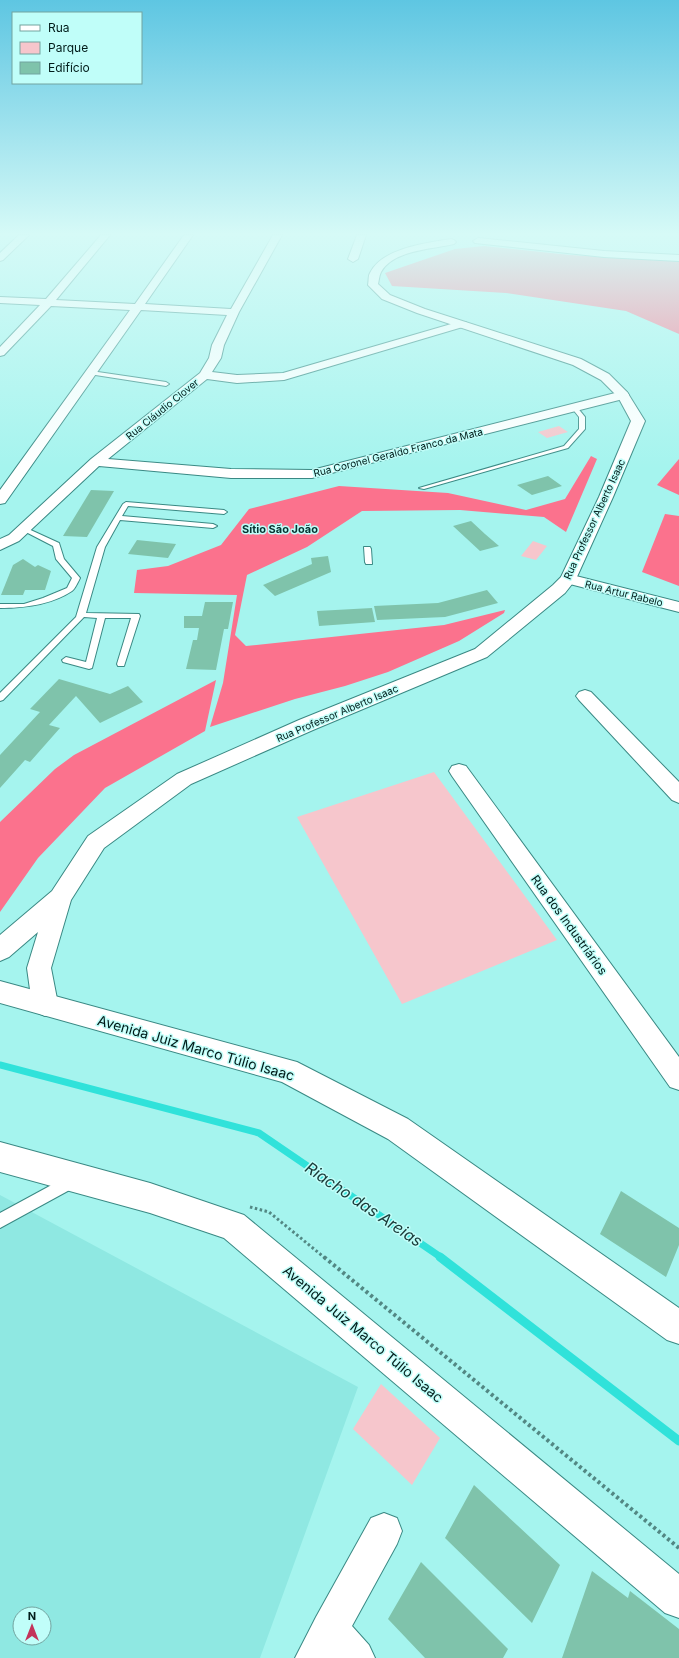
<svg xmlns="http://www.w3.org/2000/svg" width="679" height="1658" font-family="Inter,sans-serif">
<rect width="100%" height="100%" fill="#a5f4ee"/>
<!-- built -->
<path fill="#8fe8e2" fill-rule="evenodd" d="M 0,1195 L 358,1387 L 260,1658 L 0,1658 ZM 20,1614 L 44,1614 L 44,1638 L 20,1638 Z"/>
<!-- green -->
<path fill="#f6c6cc" d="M 559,426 L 568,432 L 547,438 L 538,432 Z
M 533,541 L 547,546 L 536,560 L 521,556 Z
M 434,772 L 557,940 L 402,1004 L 297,817 Z
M 381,1384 L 440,1438 L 412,1485 L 353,1429 Z"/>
<!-- forest -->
<path fill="#fb728d" d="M 484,246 L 570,255 L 679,261 L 679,334 L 626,311 L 506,293 L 392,286 L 385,273 L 455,249 Z
M 591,456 L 597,459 L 566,532 L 544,517 L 460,510 L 362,511 L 307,547 L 247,575 L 235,635 L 246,646 L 444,625 L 505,610 L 504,613 L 459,641 L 388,672 L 345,686 L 295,699 L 210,727 L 223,683 L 237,595 L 134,593 L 137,570 L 168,566 L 221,545 L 249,509 L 339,486 L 448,493 L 526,510 L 565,499 Z
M 679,459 L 679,495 L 657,485 Z
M 665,514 L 679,516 L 679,586 L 642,572 Z
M 216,680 L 205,731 L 105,788 L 38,858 L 0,912 L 0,822 L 55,769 L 74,755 Z"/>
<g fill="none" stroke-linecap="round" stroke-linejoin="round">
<!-- stream-far1 -->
<path stroke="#30e2da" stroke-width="7" d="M 0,1065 L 259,1133 L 442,1258"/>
<!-- stream -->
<path stroke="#30e2da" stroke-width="9" d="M 440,1257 L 679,1441"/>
</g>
<!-- building -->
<path fill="#7fc3ab" d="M 548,476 L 562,486 L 532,495 L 517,485 Z
M 91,490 L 114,491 L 87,537 L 63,536 Z
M 471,521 L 485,534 L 499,546 L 480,551 L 453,526 Z
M 137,540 L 176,544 L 168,558 L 128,554 Z
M 328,556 L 331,572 L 275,596 L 263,585 L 312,564 L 311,558 Z
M 23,559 L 35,567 L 38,565 L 51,571 L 45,590 L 25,590 L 23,595 L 1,595 L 13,565 Z
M 487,590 L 498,603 L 445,617 L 377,620 L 374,606 L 438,603 Z
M 205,602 L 233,602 L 228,629 L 224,629 L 216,670 L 186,669 L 193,640 L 197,640 L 199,628 L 184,628 L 184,616 L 202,616 Z
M 372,608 L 375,622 L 319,626 L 317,611 Z
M 59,679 L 110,694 L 128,686 L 143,702 L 100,723 L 76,696 L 49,725 L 60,728 L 30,762 L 25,760 L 0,788 L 0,755 L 40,712 L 30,709 Z
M 621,1191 L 679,1228 L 679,1245 L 666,1277 L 600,1234 Z
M 474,1485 L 560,1565 L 532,1623 L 445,1538 Z
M 421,1562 L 508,1649 L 503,1658 L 425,1658 L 388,1619 Z
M 592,1571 L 628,1598 L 630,1591 L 679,1629 L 679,1658 L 562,1658 Z"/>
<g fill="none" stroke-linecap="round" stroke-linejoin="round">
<defs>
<path id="service" d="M 91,371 L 166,382 L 169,384 L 166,386 L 89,374 L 89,372 Z
M 572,406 L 576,406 L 585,417 L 585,429 L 568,448 L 424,489 L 419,488 L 564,446 L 579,429 L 579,417 L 571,407 Z
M 126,502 L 224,510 L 227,512 L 224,514 L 128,506 L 122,516 L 213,524 L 217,526 L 213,528 L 120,520 L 105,547 L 86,613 L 139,614 L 140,616 L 124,666 L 118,666 L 117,664 L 131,618 L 105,618 L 92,668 L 89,669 L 63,662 L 62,660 L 66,657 L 86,662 L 97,618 L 84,617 L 3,700 L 0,701 L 0,693 L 76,617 L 97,547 L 123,504 Z
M 24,527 L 59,543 L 64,559 L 80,578 C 78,582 75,589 72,591 C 51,605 24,608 0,608 L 0,604 L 24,604 L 43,598 L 67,588 L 72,578 L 56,559 L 53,546 L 22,530 L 20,529 Z
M 364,547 L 370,547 L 371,549 L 372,564 L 366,564 L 365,562 Z
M 70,1175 L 75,1177 L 77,1182 L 75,1187 L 0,1228 L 0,1213 Z"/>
<path id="minor" d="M 19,235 L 29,235 L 3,260 L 0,261 L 0,253 Z
M 101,235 L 110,235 L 56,300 L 135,304 L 184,235 L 193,235 L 145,304 L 231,309 L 273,235 L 282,235 L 239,312 L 224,345 L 221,358 L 212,372 L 237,375 L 283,373 L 458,322 L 466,322 L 467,324 L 466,326 L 284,380 L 237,383 L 207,379 L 108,459 L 231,469 L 312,470 L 623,391 L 627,392 L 629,395 L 627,398 L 312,478 L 231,478 L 99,466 L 19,541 L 0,550 L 0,539 L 9,535 L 91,459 L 200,373 L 209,358 L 212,345 L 227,315 L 141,310 L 5,503 L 0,504 L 0,490 L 130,310 L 51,306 L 4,355 L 0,356 L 0,347 L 40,305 L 0,303 L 0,297 L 46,299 Z
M 357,235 L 366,235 L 358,259 L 353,262 L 348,259 Z
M 568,574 L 679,602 L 679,612 L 562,582 L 560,579 L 562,576 Z
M 585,690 L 591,692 L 679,782 L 679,803 L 672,800 L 579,700 L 576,696 L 579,692 Z
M 459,764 L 466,766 L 679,1057 L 679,1090 L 670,1087 L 452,776 L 449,771 L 452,766 Z
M 384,1513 L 397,1518 L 402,1531 L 397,1544 L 352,1626 L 369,1645 L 375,1658 L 295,1658 L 316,1617 L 371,1518 Z"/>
<path id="secondary" d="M 478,238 L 604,251 L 679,255 L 679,261 L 604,257 L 475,243 L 473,241 Z
M 451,239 L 454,240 L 456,242 L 454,244 C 433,249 393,250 381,272 C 379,276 379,280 378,284 L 390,295 L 425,309 L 581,359 L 609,374 L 627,392 L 645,421 L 613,497 L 576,579 L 565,593 L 487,657 L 313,730 L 191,784 L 104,848 L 71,900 L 51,968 L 58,1004 L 54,1012 L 45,1016 L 36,1012 L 32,1004 L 27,968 L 38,932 L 9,957 L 0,961 L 0,935 L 52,891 L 88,836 L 177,774 L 299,720 L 475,649 L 553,585 L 561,577 L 599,497 L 631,421 L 618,397 L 601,380 L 573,365 L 417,313 L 382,299 L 368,285 C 369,281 368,276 370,273 C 382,248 427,243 451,239 Z"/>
<path id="primary" d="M 0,981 L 297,1062 L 408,1119 L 679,1308 L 679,1344 L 667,1340 L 388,1139 L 282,1082 L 0,1003 Z
M 0,1142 L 150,1183 L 244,1215 L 679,1574 L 679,1618 L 665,1613 L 224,1238 L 150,1213 L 0,1172 Z"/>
</defs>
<!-- service casing -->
<use href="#service" stroke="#3a8984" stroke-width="2"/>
<!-- minor casing -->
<use href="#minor" stroke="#3a8984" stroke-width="2"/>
<!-- secondary casing -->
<use href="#secondary" stroke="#3a8984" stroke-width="2"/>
<!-- primary casing -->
<use href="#primary" stroke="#3a8984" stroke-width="2"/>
<!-- path-far1 -->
<path stroke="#528783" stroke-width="3" stroke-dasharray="2.5 2.5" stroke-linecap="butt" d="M 250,1207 L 269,1212 L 325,1258"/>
<!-- path -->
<path stroke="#528783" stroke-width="4" stroke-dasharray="3 3" stroke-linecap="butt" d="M 324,1257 L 679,1548"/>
<!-- service -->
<use href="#service" fill="#fff" fill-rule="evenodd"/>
<!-- minor -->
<use href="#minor" fill="#fff" fill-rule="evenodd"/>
<!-- secondary -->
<use href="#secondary" fill="#fff" fill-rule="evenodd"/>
<!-- primary -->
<use href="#primary" fill="#fff" fill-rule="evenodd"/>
</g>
<!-- sky -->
<linearGradient id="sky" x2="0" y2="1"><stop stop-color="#5ec6e2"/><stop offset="0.5" stop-color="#d6faf7"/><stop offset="1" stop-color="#d6faf7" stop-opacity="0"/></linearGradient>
<rect width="679" height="468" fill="url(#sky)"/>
<g text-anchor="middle" stroke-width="3" stroke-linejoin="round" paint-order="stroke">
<!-- far-street labels -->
<g font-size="10" fill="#001c1a" stroke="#c0fef9">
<text transform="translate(162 409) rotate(-39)" y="4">Rua Cláudio Clover</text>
<text transform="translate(398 452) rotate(-14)" y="4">Rua Coronel Geraldo Franco da Mata</text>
<text transform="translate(594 519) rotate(-65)" y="4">Rua Professor Alberto Isaac</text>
<text transform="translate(624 593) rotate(14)" y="4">Rua Artur Rabelo</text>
<text transform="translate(337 713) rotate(-23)" y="4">Rua Professor Alberto Isaac</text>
</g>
<!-- far-neighbourhood labels -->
<g font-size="11" font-weight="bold" fill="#063331" stroke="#c0fef9">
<text x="280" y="533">Sítio São João</text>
</g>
<!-- street labels -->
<g font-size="12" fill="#001c1a" stroke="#c0fef9">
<text transform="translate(569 925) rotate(54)" y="4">Rua dos Industriários</text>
</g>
<!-- near-street labels -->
<g font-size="14" fill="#001c1a" stroke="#c0fef9">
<text transform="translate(196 1048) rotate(16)" y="5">Avenida Juiz Marco Túlio Isaac</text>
<text transform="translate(363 1334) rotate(40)" y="5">Avenida Juiz Marco Túlio Isaac</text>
</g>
<!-- near-water labels -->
<g font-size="16" font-style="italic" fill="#193a38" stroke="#c0fef9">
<text transform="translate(364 1204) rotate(34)" y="6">Riacho das Areias</text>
</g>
</g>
<!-- legend -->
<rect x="12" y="12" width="130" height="72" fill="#c0fef9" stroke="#73a4a0"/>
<rect x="20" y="25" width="20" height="6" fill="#ffffff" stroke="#73a4a0"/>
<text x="48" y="32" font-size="12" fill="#001c1a">Rua</text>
<rect x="20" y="42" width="20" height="12" fill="#f6c6cc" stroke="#73a4a0"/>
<text x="48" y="52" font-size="12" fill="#001c1a">Parque</text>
<rect x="20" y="62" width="20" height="12" fill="#7fc3ab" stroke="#73a4a0"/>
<text x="48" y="72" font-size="12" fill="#001c1a">Edifício</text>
<!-- north arrow -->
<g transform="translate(32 1626)"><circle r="19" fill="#c0fef9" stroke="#73a4a0"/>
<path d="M0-3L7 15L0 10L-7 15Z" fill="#c3345a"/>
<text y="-6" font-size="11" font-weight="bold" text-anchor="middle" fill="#001c1a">N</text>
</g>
</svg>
